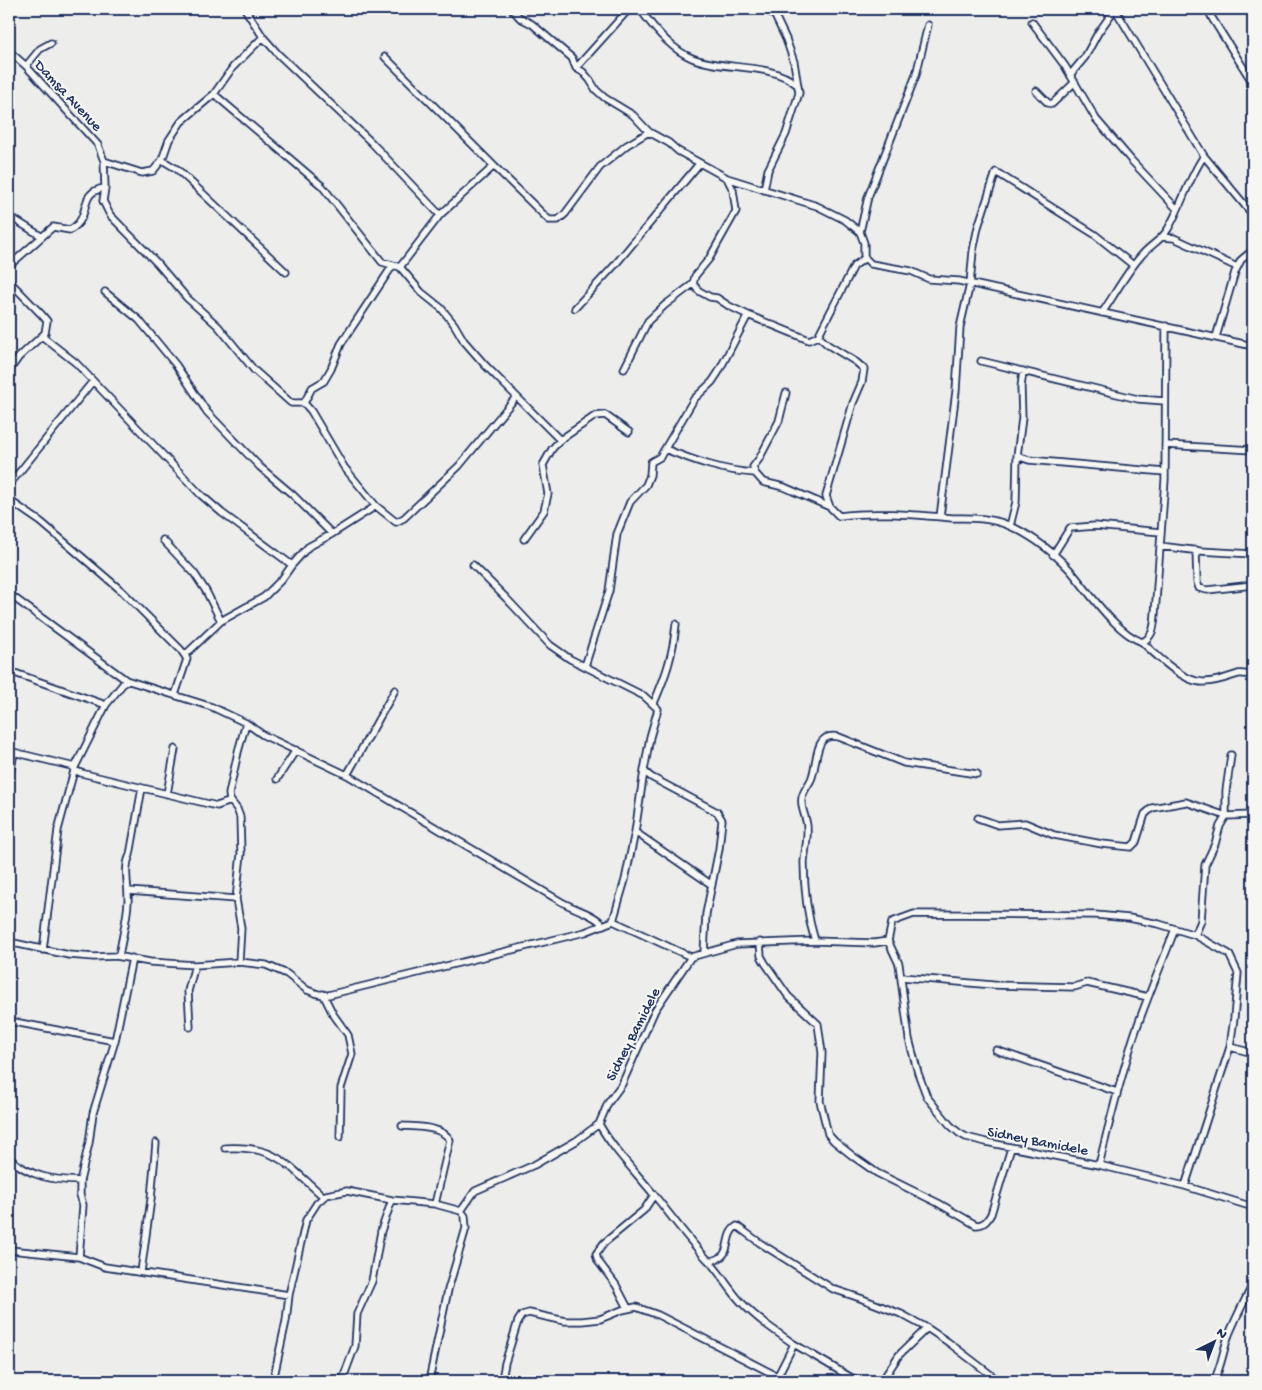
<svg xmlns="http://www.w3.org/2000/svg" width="1262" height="1390" font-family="'Gochi Hand',sans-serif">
<rect width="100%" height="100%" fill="#edeeec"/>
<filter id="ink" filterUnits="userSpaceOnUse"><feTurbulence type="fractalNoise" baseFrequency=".02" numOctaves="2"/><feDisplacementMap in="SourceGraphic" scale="10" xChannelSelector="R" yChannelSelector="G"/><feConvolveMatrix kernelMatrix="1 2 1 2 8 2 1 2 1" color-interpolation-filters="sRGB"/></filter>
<g filter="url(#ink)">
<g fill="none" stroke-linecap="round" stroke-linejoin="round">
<defs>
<path id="street" d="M 245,9 L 263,37 L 278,54 L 371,142 L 440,215
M 512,9 L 520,18 L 532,24 L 572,58 L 576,68 L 583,72 L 590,80 L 596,90 L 605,98 L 633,115 L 649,132 L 669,143 L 678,151 L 727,178 L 817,206 L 845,220 L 860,232 L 864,243 L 864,255 L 865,258 L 871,264 L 911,271 L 929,279 L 959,281 L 1253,346
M 640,9 C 652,26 672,50 692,58 C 724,71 770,62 796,84
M 1115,9 L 1204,156 L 1253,215
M 1209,11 L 1212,18 L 1253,83
M 1032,22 L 1065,66 L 1096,119 L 1132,161 L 1177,209
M 9,51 L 26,66 L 98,145 L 104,161 L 105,188 L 103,201 L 110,215 L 157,263 L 187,298 L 218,326 L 254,370 L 291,403 L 304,403 L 311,411 L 344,467 L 376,506 L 396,522 L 404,518 L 459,466 L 516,397
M 385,57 L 494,166 L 440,215 L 400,267
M 26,66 L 40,49 L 51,43
M 576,68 L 629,9
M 1070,75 L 1085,57 L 1098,33 L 1115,9
M 1036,91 L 1048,103 L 1052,104 L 1075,82
M 214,94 L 322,186 L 382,262 L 400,267 L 421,292 L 441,308 L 454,324 L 464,341 L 485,365 L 560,440 L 595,416 L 605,415 L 629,432
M 162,160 L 177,169 L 286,272
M 104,161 L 142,173 L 153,171 L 162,160 L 169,140 L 181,122 L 214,94 L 233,67 L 263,37
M 494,166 L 549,220 L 558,220 L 565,214 L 600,167 L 627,145 L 649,132
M 727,178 L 733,190 L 736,211 L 709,259 L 695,276 L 693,284 L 699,291 L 710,297 L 717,298 L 729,306 L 748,315 L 809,340 L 818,336 L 854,266 L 865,258
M 764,190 L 768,170 L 786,134 L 799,93 L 794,62 L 786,39 L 775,16 L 768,9
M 9,216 L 41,236
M 860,232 L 868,197 L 916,75 L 928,25
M 1162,237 L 1174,238 L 1237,267
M 9,266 L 53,227 L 70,230 C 94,216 76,192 105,188
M 9,281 L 42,315 L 47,321 L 45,333 L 19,357 L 9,371
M 105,292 L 139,320 L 176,365 L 207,412 L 260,467 L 293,495 L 332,534
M 575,308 L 614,266 L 699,164
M 1102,313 C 1115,294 1126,273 1141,256 C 1149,246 1162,240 1168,229 C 1182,205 1188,179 1204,156
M 818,336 L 828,345 L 856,362 L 864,369 L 862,382 L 853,403 L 826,496 L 830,507 L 839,516 C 876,511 916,515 953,518 C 966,518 981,517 995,521 C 1021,527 1052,550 1070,570 C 1089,592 1115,632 1142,642 C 1154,637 1154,625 1155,614 L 1165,480 L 1166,326
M 43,337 L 76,363 L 200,494 L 222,513 L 292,565
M 1216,337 L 1235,272 L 1241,260 L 1253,250
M 981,361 L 1138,399 L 1165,401
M 624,369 L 648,321 L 665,305 L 693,284
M 786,393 L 779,421 L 759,459 L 753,467 L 755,473 L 763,482 L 784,487 L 830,507
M 304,403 L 312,388 L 324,381 L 331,369 L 341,344 L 393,265
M 1165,445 L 1253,450
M 665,449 C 695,461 723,471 755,473
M 1017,456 L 1022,418 L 1021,387 L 1023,371
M 9,485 L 93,381
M 9,500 L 41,522 L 123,592 L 181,650 L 187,659 L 175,695
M 940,517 L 956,391 L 960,327 L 970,284 L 973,251 L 978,227 L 996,172 L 1094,234 L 1133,265
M 1010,526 L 1016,502 L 1017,456 L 1029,460 L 1165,472
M 524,539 L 544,511 L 548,494 L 543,465 L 552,449 L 560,440
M 163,540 L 194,573 L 206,591 L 221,621
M 1160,546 L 1200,551 L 1253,554
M 1196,550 L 1197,582 L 1199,588 L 1207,590 L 1253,585
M 1053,555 L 1070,528 L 1095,526 L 1161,532
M 9,594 L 126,680
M 1142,642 C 1156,655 1184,683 1204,682 C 1216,682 1226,678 1238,674 C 1243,673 1248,675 1253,675
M 185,655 L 221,621 L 264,597 L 282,579 L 292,565 L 308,547 L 332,534 L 376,506
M 585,666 L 609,591 L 617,534 L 630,502 L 646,485 L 650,475 L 651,462 L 660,457 L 694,399 L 712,382 L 718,373 L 748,315
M 9,671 L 106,705
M 654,703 C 666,675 673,655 676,624
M 9,751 L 75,767
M 74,770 L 81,773 L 217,806 L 231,801
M 644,771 L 651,777 L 717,812 L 722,820 L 719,849 L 706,914 L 704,953
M 347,775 L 395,690
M 277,779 L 296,750
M 9,780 L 14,753
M 167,794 L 175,749
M 978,818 L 998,825 L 1025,823 L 1054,835 L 1102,844 L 1131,847 L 1136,842 L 1145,814 L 1152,808 L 1186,802 L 1226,816 L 1226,791 L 1231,755
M 635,832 L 712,885
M 128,891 L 236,899
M 613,921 L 691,957
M 1195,935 L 1201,921 L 1205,865 L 1215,844 L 1220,826 L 1226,816 L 1253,815
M 815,941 C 807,915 804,889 804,862 C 805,850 808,839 807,827 C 807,818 800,808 802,798 C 803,790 810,784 812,777 C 818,760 814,731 839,737 L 904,763 L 977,774
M 888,941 L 892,922 L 914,914 L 1095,915 L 1129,918 L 1159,924 L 1195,935 L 1229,954 L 1238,973 L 1234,1018 L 1230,1047 L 1185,1186
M 9,942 L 69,955 L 94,957 L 116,956 L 150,962 L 195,965 L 239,962 L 266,965 L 287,974 L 307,990 L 318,994 L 328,995 L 585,932 L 613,921 L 625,880 L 635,832 L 644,771 L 650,737 L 658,709 L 644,696 L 570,659 L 550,645 L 506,598 L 473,565
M 760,942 L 761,956 L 765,963 L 788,996 L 818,1024 L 822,1053 L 820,1101 L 828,1134 L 834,1141 L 854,1157 L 877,1173 L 938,1203 L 976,1225 C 984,1225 987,1221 991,1214 L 1011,1148
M 43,950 L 58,830 L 75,767 L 106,705 L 126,680 L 212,707 L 246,723 L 263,735 L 347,775 L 560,901 C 573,909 595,914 603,925
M 119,956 C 122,938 127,920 128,902 C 129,886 123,869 130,855 L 142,788
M 239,962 L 241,928 L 236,899 L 241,854 L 240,817 L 237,809 L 230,800 L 229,794 L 238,752 L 246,723
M 902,977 L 993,985 L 1074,987 L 1087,983 L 1148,997
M 323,994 L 333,1014 L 348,1035 L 352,1054 L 341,1088 L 340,1137
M 9,1021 L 115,1041
M 190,1027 L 188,991 L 195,965
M 1230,1047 L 1253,1053
M 996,1050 L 1117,1092
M 402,1126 C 416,1127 442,1126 450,1140 L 435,1204
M 225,1148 C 277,1145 287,1165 323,1196
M 9,1158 C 31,1177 52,1180 80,1181 L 80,1195 L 83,1205 L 79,1257
M 1099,1165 C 1109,1123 1120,1081 1133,1039 C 1145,1002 1161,966 1175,929
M 80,1181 L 89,1143 L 93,1113 L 115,1041 L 132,958
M 461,1211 L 475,1191 L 534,1165 L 576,1141 L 599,1124
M 9,1254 L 10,1250 L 79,1257 L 105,1267 L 289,1295 L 286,1321 L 273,1381
M 709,1261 C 721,1274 729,1289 741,1302 C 757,1319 775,1331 794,1344 L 775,1381
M 141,1272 L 151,1199 L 156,1143
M 289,1295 L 306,1220 L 317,1203 L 326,1195 L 347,1191 L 392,1200 L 435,1204 L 461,1211 L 465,1216 L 466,1228 L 448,1290 L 429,1381
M 628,1308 L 616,1285 L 598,1261 L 596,1254 L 604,1243 L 644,1210 L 654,1195
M 794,1344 L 857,1381
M 342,1381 L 355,1346 L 357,1314 L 372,1281 L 381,1231 L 392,1200
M 504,1381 L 503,1374 L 505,1363 L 518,1321 L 522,1315 L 529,1313 L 565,1321 L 582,1321 L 600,1319 L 622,1310 L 636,1307 L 658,1315 L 777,1376
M 882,1381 L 899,1355 L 927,1328
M 999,1381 L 948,1342 L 927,1328 L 901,1314 L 860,1298 L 833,1289 L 760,1243 L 737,1226 C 721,1236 736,1258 709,1261 C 689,1241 673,1218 655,1196 C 636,1172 614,1151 599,1124 L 608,1103 L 622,1084 L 655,1010 L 691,957 L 737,944 L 815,941 L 874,943 L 888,941 L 899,964 L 909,1039 L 918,1073 L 927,1097 L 950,1125 L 959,1133 L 966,1137 L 986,1142 L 1099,1165 L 1185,1186 L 1253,1207
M 1214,1381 C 1221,1367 1223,1352 1228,1337 C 1235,1319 1244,1302 1253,1284"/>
</defs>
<!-- street casing -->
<use href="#street" stroke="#1b2f5e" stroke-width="9"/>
<!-- street -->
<use href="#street" stroke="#f6f6f2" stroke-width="5.5"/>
</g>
</g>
<g text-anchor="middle" stroke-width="4" stroke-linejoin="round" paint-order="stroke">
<!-- street labels -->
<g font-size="15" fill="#1b2f5e" stroke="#f6f6f2">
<text transform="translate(69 95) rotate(47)" y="5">Damsa Avenue</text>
<text transform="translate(632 1034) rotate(-63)" y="5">Sidney Bamidele</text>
<text transform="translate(1038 1140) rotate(11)" y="5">Sidney Bamidele</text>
</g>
</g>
<!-- margin -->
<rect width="1262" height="1390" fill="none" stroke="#f6f6f2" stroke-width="30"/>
<rect x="15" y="15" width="1232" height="1360" fill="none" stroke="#1b2f5e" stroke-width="2" filter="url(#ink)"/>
<!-- north arrow -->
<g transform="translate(1214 1342) rotate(42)" stroke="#f6f6f2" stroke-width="4" paint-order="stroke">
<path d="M0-4L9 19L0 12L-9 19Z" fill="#1b2f5e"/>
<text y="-8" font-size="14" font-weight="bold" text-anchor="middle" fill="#1b2f5e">N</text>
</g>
</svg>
